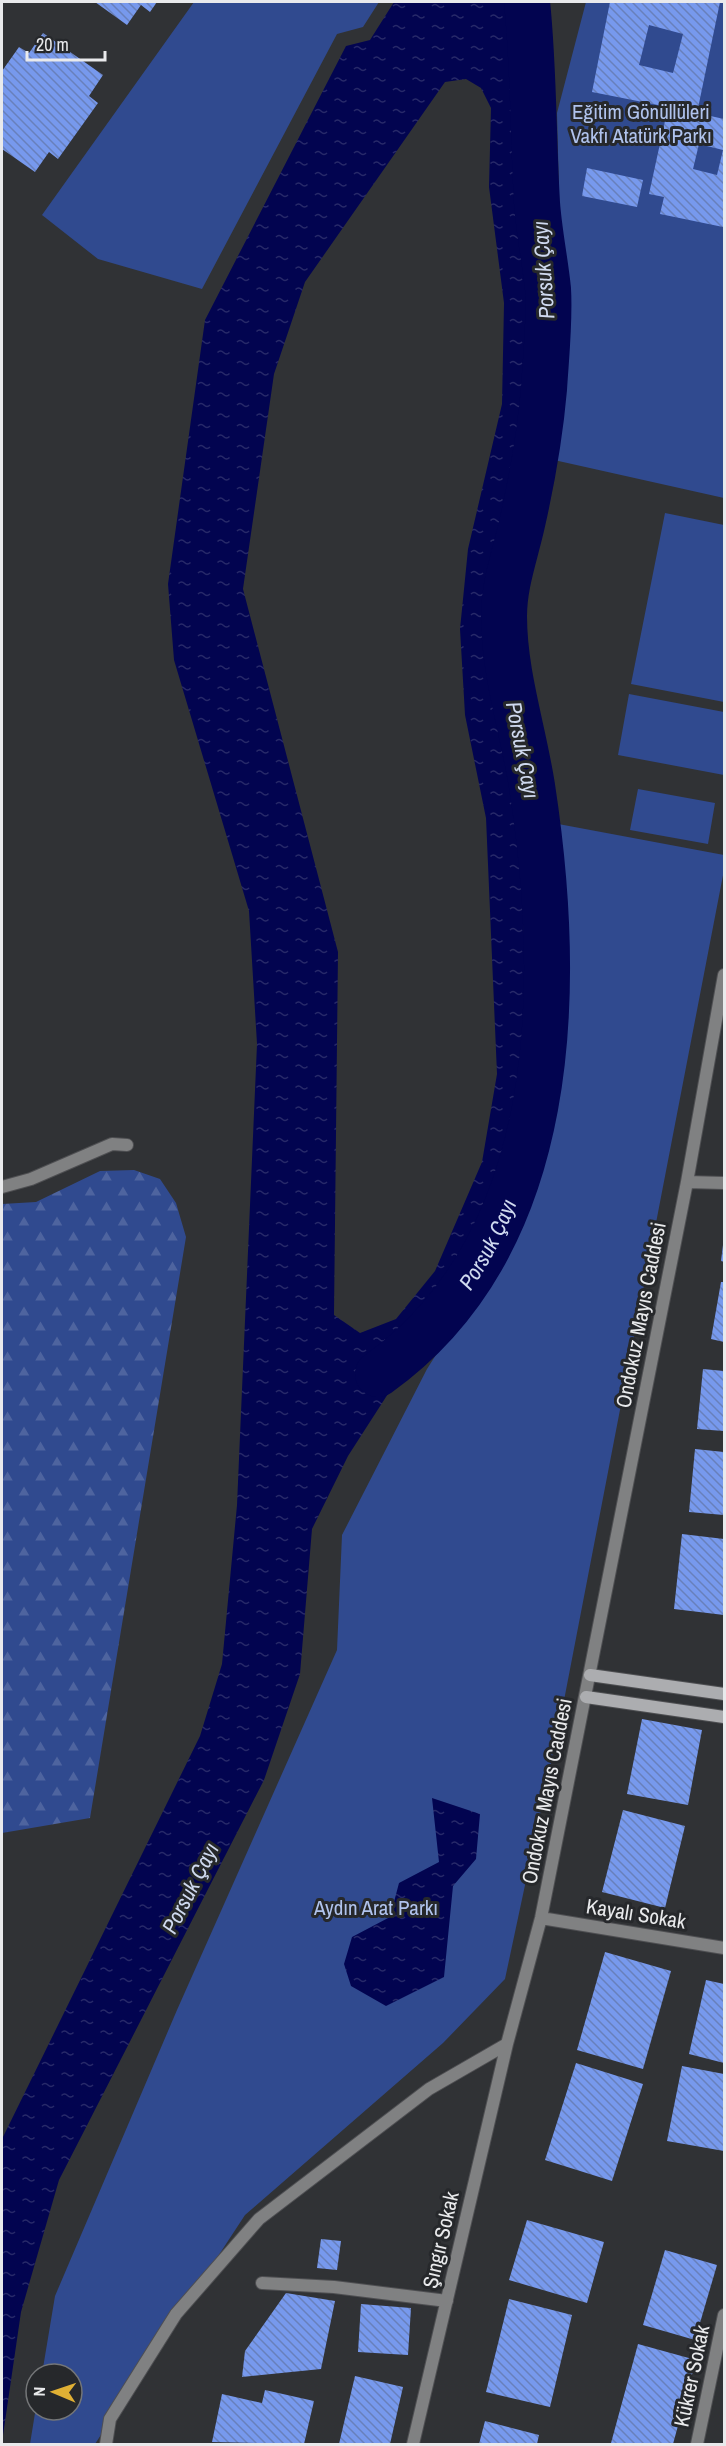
<svg xmlns="http://www.w3.org/2000/svg" width="726" height="2446" font-family="'Archivo Narrow',sans-serif">
<defs>
<pattern id="forest-firs" width="22" height="20" patternUnits="userSpaceOnUse" patternTransform="scale(1.5)"><rect width="22" height="20" fill="#304a8f"/><path d="M5 1l3.5 6h-7zM16 11l3.5 6h-7z" fill="#4e649f"/></pattern>
<pattern id="water-ripples" width="26" height="14" patternUnits="userSpaceOnUse" patternTransform="scale(1.5)"><rect width="26" height="14" fill="#020450"/><path d="M2 4q2-2 4 0t4 0M15 11q2-2 4 0t4 0" fill="none" stroke="#272969"/></pattern>
<pattern id="building-back-hatch" width="6" height="6" patternUnits="userSpaceOnUse" patternTransform="scale(1.5)"><rect width="6" height="6" fill="#7799ed"/><path d="M-1 5l2 2M0 0l6 6M5-1l2 2" fill="none" stroke="#6880bb"/></pattern>
</defs>
<rect width="100%" height="100%" fill="#303235"/>
<!-- forest -->
<path fill="url(#forest-firs)" d="M 134,1170 L 160,1179 L 176,1203 L 186,1237 L 90,1818 L 2,1833 L 2,1204 L 36,1202 L 100,1171 Z"/>
<!-- park -->
<path fill="#304a8f" d="M 194,2 L 379,2 L 363,27 L 337,34 L 202,289 L 98,259 L 42,215 Z
M 586,2 L 724,2 L 724,498 L 554,460 L 562,309 L 557,113 Z
M 665,513 L 724,525 L 724,702 L 631,684 Z
M 629,694 L 724,712 L 724,775 L 618,755 Z
M 638,789 L 715,803 L 708,844 L 630,830 Z
M 553,823 L 724,855 L 724,870 L 561,1716 L 505,1979 L 443,2043 L 245,2215 L 95,2444 L 30,2444 L 36,2407 L 36,2410 L 72,2410 L 72,2374 L 42,2374 L 55,2296 L 177,2010 L 337,1650 L 342,1535 L 427,1369 L 522,1219 L 557,1034 Z"/>
<!-- water -->
<path fill="url(#water-ripples)" fill-rule="evenodd" d="M 394,2 L 547,2 L 528,119 L 528,218 L 542,302 L 537,399 L 492,595 L 491,681 L 519,812 L 529,1058 L 518,1140 L 487,1240 L 348,1456 L 312,1529 L 300,1674 L 264,1780 L 59,2180 L 21,2312 L 2,2442 L 2,2139 L 200,1736 L 222,1664 L 237,1505 L 257,1044 L 249,911 L 174,660 L 168,584 L 205,320 L 346,46 L 370,40 ZM 466,79 L 481,88 L 491,108 L 489,187 L 504,303 L 502,404 L 468,549 L 460,629 L 465,715 L 486,818 L 497,1074 L 482,1162 L 435,1271 L 396,1319 L 360,1333 L 334,1315 L 338,952 L 243,589 L 274,374 L 305,282 L 445,82 Z
M 432,1798 L 480,1814 L 476,1859 L 453,1886 L 444,1977 L 386,2006 L 351,1986 L 344,1964 L 352,1937 L 390,1917 L 399,1883 L 439,1862 Z"/>
<g fill="none" stroke-linecap="round" stroke-linejoin="round">
<!-- river -->
<path stroke="#020450" stroke-width="46" id="s1" d="M 378,1374 C 561,1243 563,988 532,786 C 523,729 504,674 504,616 C 504,584 515,555 522,524 C 532,480 540,435 544,389 C 546,356 550,321 548,289 C 545,260 539,232 537,203 C 533,135 534,69 527,2"/>
</g>
<!-- building -->
<path fill="url(#building-back-hatch)" fill-rule="evenodd" d="M 95,2 L 157,2 L 150,12 L 141,5 L 127,25 Z
M 610,2 L 720,2 L 697,113 L 724,119 L 723,227 L 660,214 L 664,197 L 649,194 L 668,107 L 592,92 ZM 649,25 L 683,34 L 673,73 L 639,65 ZM 699,144 L 723,150 L 717,175 L 693,169 Z
M 43,33 L 103,75 L 89,96 L 98,103 L 58,159 L 49,152 L 35,172 L 2,149 L 2,71 L 19,47 L 29,53 Z
M 587,168 L 643,180 L 637,207 L 582,196 Z
M 723,1245 L 724,1245 L 724,1262 L 721,1261 Z
M 721,1282 L 724,1282 L 724,1342 L 711,1339 Z
M 703,1369 L 724,1371 L 724,1431 L 697,1429 Z
M 695,1449 L 724,1452 L 724,1515 L 689,1512 Z
M 682,1534 L 724,1539 L 724,1615 L 674,1609 Z
M 642,1719 L 702,1730 L 688,1805 L 627,1794 Z
M 623,1810 L 685,1826 L 665,1908 L 602,1892 Z
M 605,1952 L 671,1971 L 643,2069 L 577,2050 Z
M 706,1980 L 724,1984 L 724,2063 L 689,2054 Z
M 576,2063 L 643,2084 L 612,2181 L 545,2160 Z
M 682,2066 L 724,2074 L 724,2151 L 667,2141 Z
M 527,2220 L 604,2242 L 587,2303 L 509,2280 Z
M 321,2239 L 341,2241 L 337,2270 L 317,2268 Z
M 665,2250 L 717,2265 L 695,2340 L 643,2325 Z
M 286,2293 L 335,2301 L 321,2369 L 242,2377 L 245,2351 Z
M 509,2299 L 572,2315 L 550,2407 L 486,2392 Z
M 361,2304 L 411,2308 L 408,2355 L 358,2352 Z
M 638,2344 L 696,2360 L 673,2444 L 611,2443 Z
M 355,2376 L 403,2387 L 390,2444 L 339,2444 Z
M 265,2390 L 314,2401 L 304,2444 L 212,2442 L 222,2394 L 262,2403 Z
M 485,2421 L 539,2435 L 537,2444 L 479,2444 Z"/>
<g fill="none" stroke-linecap="round" stroke-linejoin="round">
<defs>
<path id="street" d="M 687,1182 L 724,1183
M 2,1187 L 31,1179 L 112,1144 L 127,1145
M 541,1918 L 724,1948
M 262,2283 L 334,2287 L 447,2301
M 106,2444 L 110,2419 L 176,2314 L 259,2219 L 429,2089 L 507,2044
M 413,2444 L 507,2044 L 541,1918 L 687,1182 L 724,975
M 697,2444 L 724,2315"/>
<path id="secondary" d="M 590,1675 L 724,1694
M 586,1697 L 724,1717"/>
</defs>
<!-- street casing -->
<use href="#street" stroke="#4e4f52" stroke-width="14"/>
<!-- secondary casing -->
<use href="#secondary" stroke="#4e4f52" stroke-width="14"/>
<!-- street -->
<use href="#street" stroke="#808182" stroke-width="12"/>
<!-- secondary -->
<use href="#secondary" stroke="#acadb0" stroke-width="12"/>
</g>
<g text-anchor="middle" stroke-width="6" stroke-linejoin="round" paint-order="stroke">
<!-- park labels -->
<g font-size="21" fill="#b0c3ed" stroke="#26282b">
<text x="641" y="119">Eğitim Gönüllüleri<tspan x="641" dy="24">Vakfı Atatürk Parkı</tspan></text>
<text x="376" y="1915">Aydın Arat Parkı</text>
</g>
<!-- street labels -->
<g font-size="21" fill="#e9eaec" stroke="#26282b">
<text transform="translate(641 1315) rotate(-79)" y="7">Ondokuz Mayıs Caddesi</text>
<text transform="translate(547 1791) rotate(-79)" y="7">Ondokuz Mayıs Caddesi</text>
<text transform="translate(636 1914) rotate(9)" y="7">Kayalı Sokak</text>
<text transform="translate(441 2240) rotate(-77)" y="7">Şıngır Sokak</text>
<text transform="translate(692 2376) rotate(-78)" y="7">Kükrer Sokak</text>
</g>
<!-- water labels -->
<g font-size="22" font-style="italic" fill="#cfd9ef" stroke="#26282b">
<text transform="translate(543 270) rotate(-94)" y="8">Porsuk Çayı</text>
<text transform="translate(523 750) rotate(79)" y="8">Porsuk Çayı</text>
<text dy="8" stroke="none"><textPath href="#s1" startOffset="172">Porsuk Çayı</textPath></text>
<text transform="translate(190 1888) rotate(-63)" y="8">Porsuk Çayı</text>
</g>
</g>
<!-- border -->
<rect width="726" height="2446" fill="none" stroke="#e9eaec" stroke-width="6"/>
<!-- north arrow -->
<g transform="translate(54 2392) rotate(272)"><circle r="28" fill="#26282b" stroke="#747678" stroke-width="1.5"/>
<path d="M0-4.5L10 22L0 15L-10 22Z" fill="#e0b034"/>
<text y="-9" font-size="16" font-weight="bold" text-anchor="middle" fill="#e9eaec">N</text>
</g>
<!-- scale -->
<path d="M27 51v9h78v-9" fill="none" stroke="#e9eaec" stroke-width="3"/>
<text x="36" y="51" font-size="18" fill="#e9eaec" stroke="#26282b" stroke-width="4.5" paint-order="stroke">20 m</text>
</svg>
